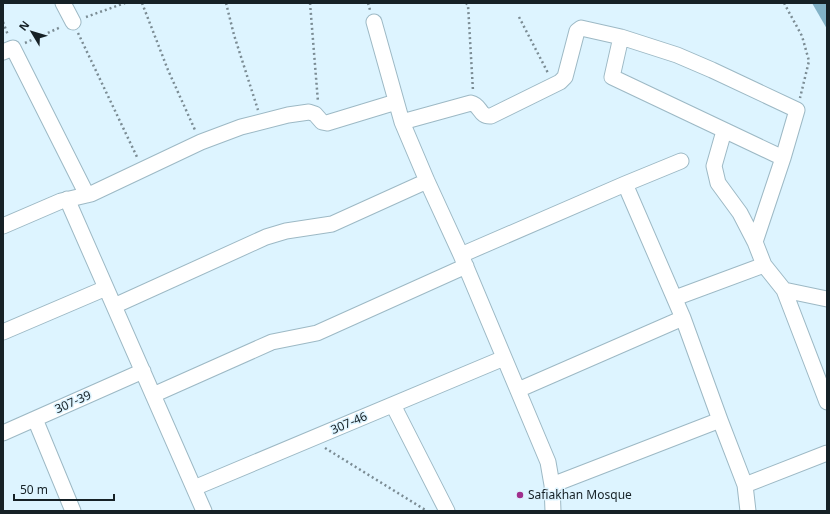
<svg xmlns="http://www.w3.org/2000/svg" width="830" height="514" font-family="'Noto Sans',sans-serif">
<rect width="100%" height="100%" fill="#ddf4ff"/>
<!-- forest -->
<path fill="#82b2c7" d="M 812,3 L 827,3 L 827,29 Z"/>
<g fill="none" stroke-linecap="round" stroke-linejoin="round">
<defs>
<path id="minor" d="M 63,3 L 73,22
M 374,22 L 402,122 L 427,181 L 461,255 L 548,462 L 552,485 L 553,511
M 621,37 L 612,77 L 783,158
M 3,52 L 13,48 L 87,195
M 402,122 L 471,103 C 481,105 479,117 491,116 L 560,82 L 565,77 L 577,31 L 581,28 L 621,37 L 677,55 L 712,70 L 797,110 L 783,158 L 755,242
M 724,131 L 714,166 L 718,183 L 740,213 L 755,242 L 764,265 L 784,290 L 827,402
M 625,184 L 683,318 L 720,420 L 745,485 L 748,511
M 67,199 L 204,511
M 3,226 L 61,201 L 91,194 L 201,142 L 241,127 L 288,115 L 309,112 L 315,114 L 322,122 L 327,123 L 396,102
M 461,255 L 625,184 L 681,161
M 784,290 L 827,299
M 675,298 L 764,265
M 114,306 L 266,237 L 286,231 L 332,224 L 427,181
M 3,332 L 106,288
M 518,390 L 683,318
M 153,395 L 272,342 L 317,333 L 466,266
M 393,405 L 447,511
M 35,419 L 73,511
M 3,433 L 143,371
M 552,485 L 720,420
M 745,485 L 827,453
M 194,488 L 504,358"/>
</defs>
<!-- minor casing -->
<use href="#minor" stroke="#9db9c5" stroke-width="17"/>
<!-- path -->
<path stroke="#7b8c94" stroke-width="2.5" stroke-dasharray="2 3" stroke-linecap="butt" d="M 142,3 L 168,70 L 195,130
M 226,3 L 234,35 L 258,110
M 310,3 L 318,102
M 368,3 L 370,10
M 466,3 L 468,5 L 473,91
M 784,3 L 802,36 L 809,61 L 800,98
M 86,17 L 125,3
M 519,17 L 548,73
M 3,22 L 8,35
M 78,33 L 137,157
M 25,43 L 61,27
M 325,448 L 427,511"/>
<!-- minor -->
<use href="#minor" stroke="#fff" stroke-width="15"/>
</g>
<!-- markers -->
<circle fill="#a0308d" stroke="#ddf4ff" stroke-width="1.5" cx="520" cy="495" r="4"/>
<g text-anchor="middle" stroke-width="3" stroke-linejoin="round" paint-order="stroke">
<!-- street labels -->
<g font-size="12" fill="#162126" stroke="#ddf4ff">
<text transform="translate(73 402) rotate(-24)" y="4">307-39</text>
<text transform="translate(349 423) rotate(-23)" y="4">307-46</text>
</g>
<!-- poi labels -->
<g font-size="12" fill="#162126" stroke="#ddf4ff" text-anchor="start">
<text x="528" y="499">Safiakhan Mosque</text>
</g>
</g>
<!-- border -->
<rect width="830" height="514" fill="none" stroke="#162126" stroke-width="8"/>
<!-- north arrow -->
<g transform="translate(32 32) rotate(308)" stroke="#ddf4ff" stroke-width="3" paint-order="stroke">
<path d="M0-3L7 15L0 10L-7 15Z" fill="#162126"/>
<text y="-6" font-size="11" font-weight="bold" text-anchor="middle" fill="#162126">N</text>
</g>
<!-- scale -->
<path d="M14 494v6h100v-6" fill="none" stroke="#162126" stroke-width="2"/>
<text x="20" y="494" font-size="12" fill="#162126" stroke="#ddf4ff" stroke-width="3" paint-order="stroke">50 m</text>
</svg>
